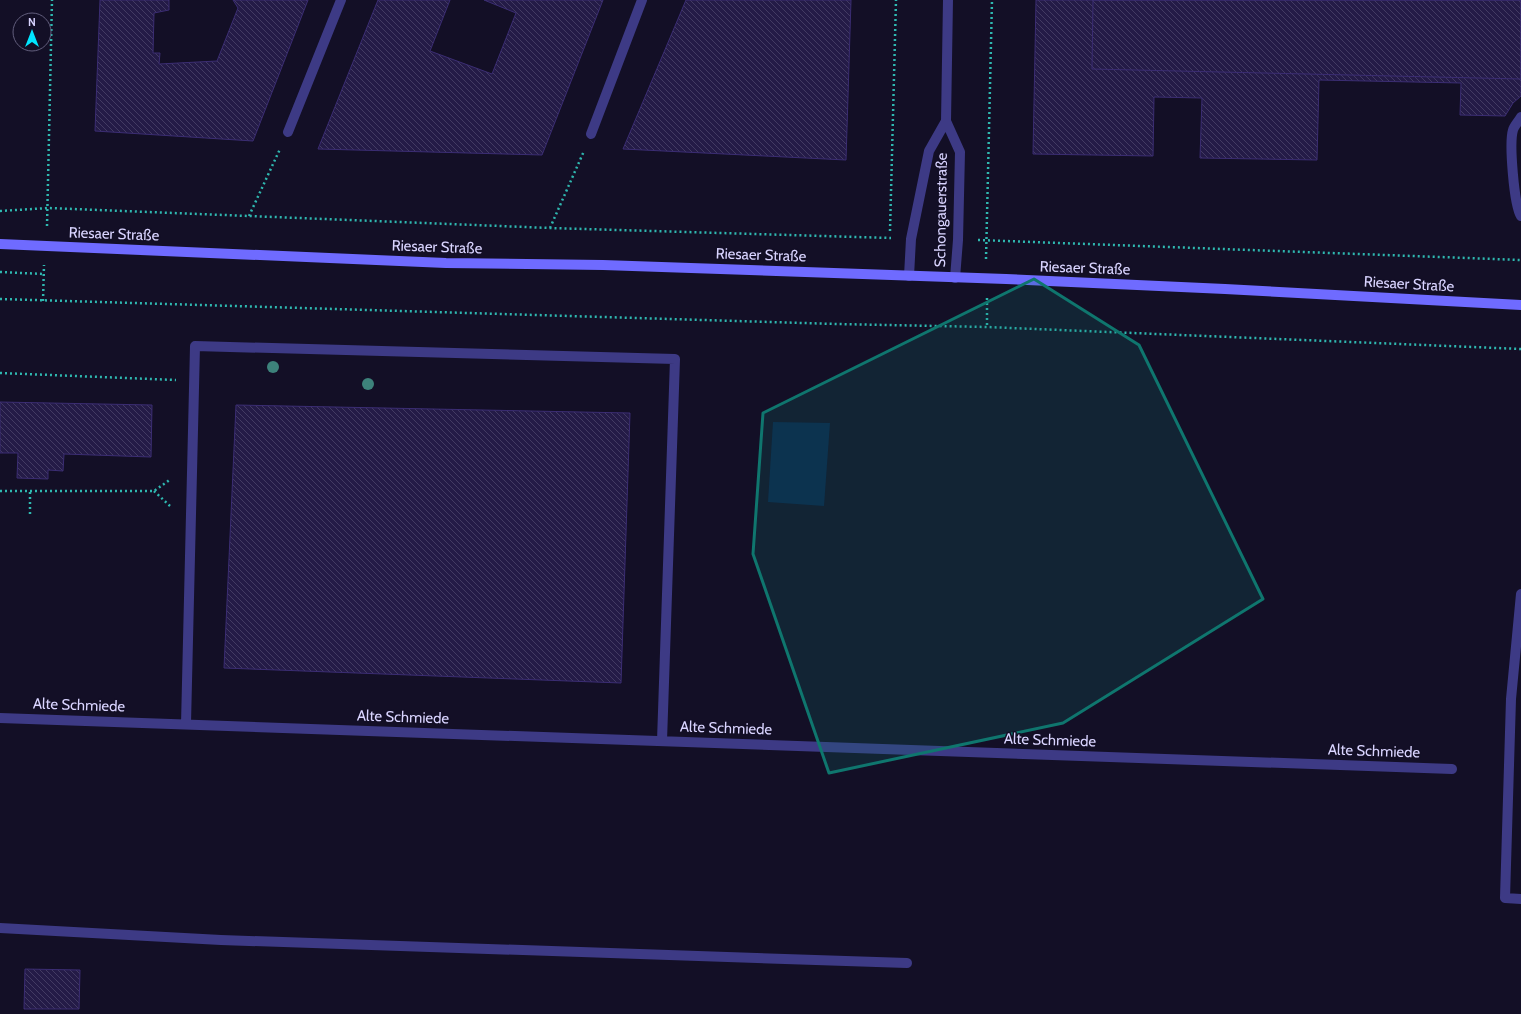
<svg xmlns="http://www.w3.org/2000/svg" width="1521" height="1014" font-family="Cabin,sans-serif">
<defs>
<pattern id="building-back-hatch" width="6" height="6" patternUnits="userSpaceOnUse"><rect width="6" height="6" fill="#241b47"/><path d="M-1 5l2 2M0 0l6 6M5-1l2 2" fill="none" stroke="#433b63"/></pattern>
</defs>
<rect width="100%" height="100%" fill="#130f26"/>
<!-- water -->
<path fill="#0c2248" d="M 773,422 L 830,423 L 824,506 L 768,502 Z"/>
<!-- building -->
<path fill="url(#building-back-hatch)" stroke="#3b2d73" d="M 100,0 L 169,0 L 169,10 L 154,13 L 153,53 L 160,53 L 159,64 L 217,61 L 238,8 L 233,0 L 308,0 L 253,141 L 95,131 Z
M 378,0 L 450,0 L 430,51 L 492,74 L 516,13 L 484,0 L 603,0 L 542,155 L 318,149 Z
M 686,0 L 851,0 L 846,160 L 623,149 Z
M 1036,0 L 1521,0 L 1521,96 L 1513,103 L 1505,116 L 1460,115 L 1461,83 L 1319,80 L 1317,160 L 1200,158 L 1202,98 L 1154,97 L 1153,156 L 1033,154 Z
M 1093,0 L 1521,0 L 1521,79 L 1092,69 Z
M 0,402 L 152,405 L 151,457 L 64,454 L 63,471 L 48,470 L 48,479 L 17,478 L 18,453 L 0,453 Z
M 236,405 L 630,413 L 621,683 L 224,668 Z
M 25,969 L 80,970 L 79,1009 L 24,1009 Z"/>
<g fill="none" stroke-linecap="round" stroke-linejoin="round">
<!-- path -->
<path stroke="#2fb8b0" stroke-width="2.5" stroke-dasharray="2 3" stroke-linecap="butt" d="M 0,211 L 48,208 L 550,228 L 891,238
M 249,216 L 280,149
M 47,226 L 52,0
M 550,228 L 584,151
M 890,231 L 896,0
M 978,240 L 1521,260
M 986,259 L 992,0
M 0,272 L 44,274
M 987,298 L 987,327
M 0,299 L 837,324 L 987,327 L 1521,349
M 43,301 L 44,265
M 0,373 L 176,380
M 0,491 L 154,491 L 171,479
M 154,491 L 170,506
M 30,514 L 30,491"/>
<!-- service -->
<path stroke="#3d3a85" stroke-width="10" d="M 1521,117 C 1519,121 1514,126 1513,130 C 1509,143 1514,205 1521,216
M 288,132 L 341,0
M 591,134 L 642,0
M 1521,594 L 1511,699 L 1505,898 L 1521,899
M 0,718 L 1452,769
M 186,724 L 195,346 L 675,359 L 662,741
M 0,928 L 221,940 L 907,963"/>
<!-- minor -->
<path stroke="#3d3a85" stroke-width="10" d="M 948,0 L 946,121 L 960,152 L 958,240 L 955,278
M 909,276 L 911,239 L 929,151 L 946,121"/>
<!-- secondary -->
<path stroke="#6f6bff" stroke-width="10" d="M 0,244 L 446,263 L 603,265 L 1006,279 L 1225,289 L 1521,305"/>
</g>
<!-- trees -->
<g fill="#3d827b">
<circle cx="273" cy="367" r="6"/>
<circle cx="368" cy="384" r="6"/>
</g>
<!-- marked area -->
<path fill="#0f766e" fill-opacity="0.2" stroke="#0f766e" stroke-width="3" stroke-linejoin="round" d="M 1034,279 L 1139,345 L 1263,599 L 1063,723 L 829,773 L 753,554 L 763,413 Z"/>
<g text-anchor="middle" stroke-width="3" stroke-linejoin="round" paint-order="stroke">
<!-- street labels -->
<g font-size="15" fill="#d9d4ff" stroke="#130f26">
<text transform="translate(941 210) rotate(-89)" y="5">Schongauerstraße</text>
<text transform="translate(114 234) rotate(2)" y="5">Riesaer Straße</text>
<text transform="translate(437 247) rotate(2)" y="5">Riesaer Straße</text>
<text transform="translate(761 255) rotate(2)" y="5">Riesaer Straße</text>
<text transform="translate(1085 268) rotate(2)" y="5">Riesaer Straße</text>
<text transform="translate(1409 284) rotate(3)" y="5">Riesaer Straße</text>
<text transform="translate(79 705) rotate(2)" y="5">Alte Schmiede</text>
<text transform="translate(403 717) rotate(2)" y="5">Alte Schmiede</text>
<text transform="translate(726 728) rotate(2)" y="5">Alte Schmiede</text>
<text transform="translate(1050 740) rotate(2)" y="5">Alte Schmiede</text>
<text transform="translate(1374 751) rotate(2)" y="5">Alte Schmiede</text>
</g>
</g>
<!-- north arrow -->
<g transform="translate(32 32)"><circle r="19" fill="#130f26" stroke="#625e7d"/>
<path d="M0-3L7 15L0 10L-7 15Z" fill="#00e5ff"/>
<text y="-6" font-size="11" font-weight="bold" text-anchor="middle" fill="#d9d4ff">N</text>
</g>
</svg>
